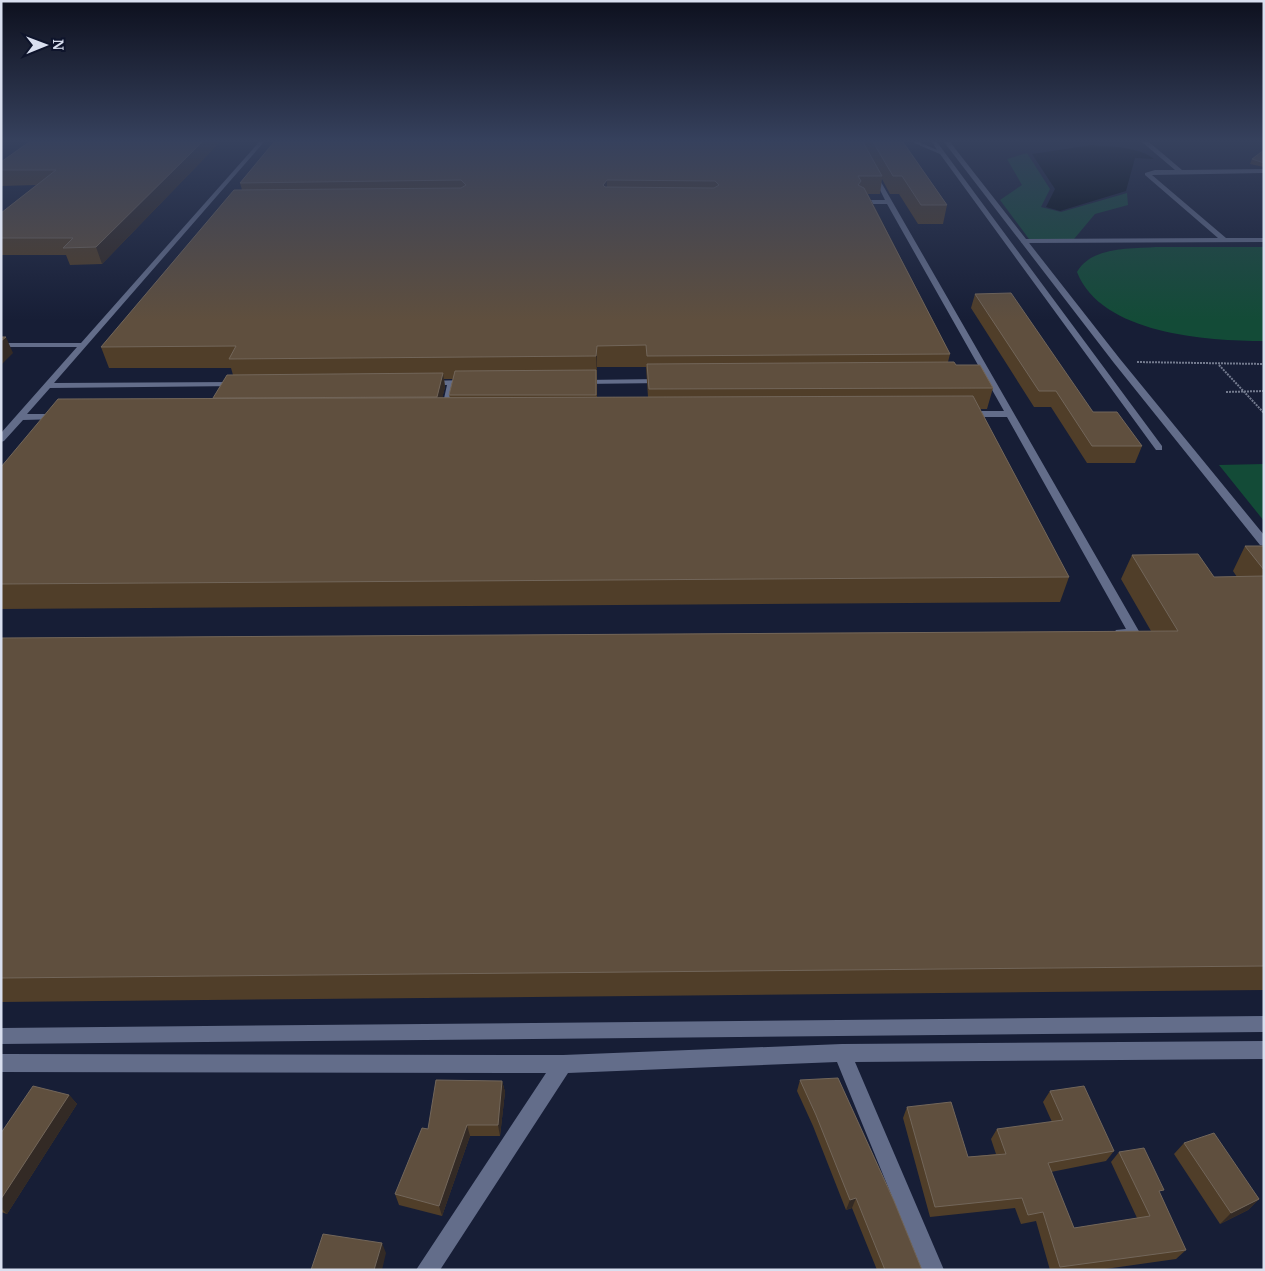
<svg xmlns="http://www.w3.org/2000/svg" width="1265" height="1271" font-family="Merriweather,serif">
<rect width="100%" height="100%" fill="#171e36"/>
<!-- green -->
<path fill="#134b37" d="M 1027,153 L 1050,189 L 1041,207 L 1061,212 L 1127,193 L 1128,205 L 1095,214 L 1074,239 L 1029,239 L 1000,200 L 1022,185 L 1007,159 Z
M 1156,247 L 1264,247 L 1264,341 C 1207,341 1101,334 1077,272 C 1092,246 1130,249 1156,247 Z
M 1264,464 L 1264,521 L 1219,465 Z"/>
<!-- water -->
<path fill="#00080e" d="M 1092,145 C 1111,147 1138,146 1154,159 L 1135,158 L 1126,191 L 1060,211 L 1046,207 L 1055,189 L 1032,154 Z"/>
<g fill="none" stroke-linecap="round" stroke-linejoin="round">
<!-- path -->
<path stroke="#737a8e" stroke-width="2" stroke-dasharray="2 1" stroke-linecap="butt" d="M 1137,362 L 1264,364
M 1219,365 L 1264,413
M 1226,392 L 1264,391"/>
<!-- service -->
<path fill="#636d8a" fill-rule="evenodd" d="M 259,142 L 264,142 L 54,383 L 236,382 L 240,384 L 239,386 L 50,388 L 27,414 L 58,414 L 61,415 L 61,419 L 23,420 L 4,441 L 1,442 L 1,433 L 77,347 L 1,347 L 1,343 L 81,343 Z
M 912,142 L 919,142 L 937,150 L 932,142 L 937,142 L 1162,446 L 1162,450 L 1156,450 L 940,154 Z
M 872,174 L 877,175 L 1140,633 L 1138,636 L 1120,637 L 1114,633 L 1116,630 L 1126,629 L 1007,417 L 969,417 L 965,414 L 969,411 L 1004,411 L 887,204 L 860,204 L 857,202 L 860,200 L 885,200 Z
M 661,379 L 665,381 L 664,383 L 582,384 L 578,382 L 582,380 Z
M 466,380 L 470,382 L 469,384 L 456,385 L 449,412 L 445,415 L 442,414 L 441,412 L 447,385 L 429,385 L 425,383 L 426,381 Z
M 1264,1016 L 1264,1032 L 1,1044 L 1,1028 Z"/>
<!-- minor -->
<path fill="#636d8a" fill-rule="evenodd" d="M 1142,142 L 1149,142 L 1182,170 L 1264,169 L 1264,173 L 1152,175 L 1226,238 L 1264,238 L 1264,242 L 1022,243 L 1021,241 L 1025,239 L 1218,238 L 1145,175 L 1145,173 L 1155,170 L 1175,170 Z
M 1264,1041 L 1264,1059 L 855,1062 L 944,1270 L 922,1270 L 837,1062 L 568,1073 L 440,1270 L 416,1270 L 546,1073 L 1,1072 L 1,1054 L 563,1055 L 842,1044 Z"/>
<!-- tertiary -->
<path fill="#636d8a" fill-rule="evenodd" d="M 944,142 L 950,142 L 1120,359 L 1264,535 L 1264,546 L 1260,545 L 1114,363 Z"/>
</g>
<!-- wall -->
<path fill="#503e29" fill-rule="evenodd" d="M 220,142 L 102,264 L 70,265 L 66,255 L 1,255 L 1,213 L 36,185 L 1,186 L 1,162 Z
M 274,142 L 903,142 L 947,205 L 943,224 L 918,224 L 899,194 L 890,194 L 882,179 L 880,194 L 868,194 L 950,354 L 948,362 L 956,365 L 993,388 L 987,409 L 980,409 L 1069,577 L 1060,602 L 1,609 L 1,467 L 213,399 L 213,398 L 233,375 L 231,368 L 109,368 L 101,347 L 242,190 L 240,183 ZM 597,367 L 646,367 L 648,397 L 597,397 ZM 444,379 L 453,379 L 449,395 L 450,398 L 442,398 L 445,387 Z
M 1264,150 L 1264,167 L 1250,164 L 1252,159 Z
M 975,294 L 1093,412 L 1142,446 L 1135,463 L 1087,463 L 1051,407 L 1034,407 L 971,308 Z
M 1245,546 L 1264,546 L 1264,990 L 1,1002 L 1,638 L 1151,631 L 1121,579 L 1132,555 L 1214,577 L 1237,577 L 1233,571 Z
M 800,1080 L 922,1270 L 877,1270 L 852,1208 L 846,1210 L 813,1126 L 797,1091 Z
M 502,1081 L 505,1092 L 500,1136 L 470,1136 L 442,1216 L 399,1205 L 395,1194 Z
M 1050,1091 L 1114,1151 L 1106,1161 L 1051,1172 L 1074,1228 L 1137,1218 L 1111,1162 L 1119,1152 L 1160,1194 L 1186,1250 L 1176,1259 L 1098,1270 L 1050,1270 L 1036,1221 L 1021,1224 L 1015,1208 L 930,1217 L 903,1118 L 907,1107 L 968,1157 L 996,1154 L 991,1139 L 997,1129 L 1052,1122 L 1043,1102 Z
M 69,1095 L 77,1104 L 7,1214 L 1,1212 L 1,1133 Z
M 1184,1143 L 1259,1199 L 1248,1210 L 1220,1224 L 1174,1154 Z"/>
<!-- shaded-wall -->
<path fill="#332a25" d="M 202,142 L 220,142 L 102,264 L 96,247 Z
M 607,180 L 607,198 L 603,185 Z
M 6,337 L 13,353 L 1,365 L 1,341 Z
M 597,346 L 597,378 L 596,356 Z
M 443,373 L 445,387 L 439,411 L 437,397 Z
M 502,1081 L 505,1092 L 500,1136 L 498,1125 Z
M 69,1095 L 77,1104 L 7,1214 L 1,1208 L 1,1199 Z
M 467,1125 L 470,1136 L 442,1216 L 439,1206 Z
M 856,1198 L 852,1208 L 846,1210 L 850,1200 Z
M 1259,1199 L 1248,1210 L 1220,1224 L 1231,1213 Z
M 382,1243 L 386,1253 L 382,1270 L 374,1270 Z"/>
<!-- building -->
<path fill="#5f4f3e" stroke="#72665a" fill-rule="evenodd" d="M 29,142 L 202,142 L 96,247 L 63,248 L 73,238 L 1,238 L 1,213 L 56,170 L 1,170 L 1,162 Z
M 274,142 L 863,142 L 882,176 L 858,176 L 861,181 L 858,185 L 864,188 L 950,354 L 647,356 L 646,345 L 597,346 L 596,356 L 229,359 L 236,346 L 101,347 L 234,190 L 461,188 L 466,185 L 461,180 L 240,183 ZM 607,180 L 715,181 L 719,185 L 714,188 L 605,187 L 603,185 Z
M 873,142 L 903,142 L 947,205 L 921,205 L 902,176 L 893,176 Z
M 1264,150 L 1264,163 L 1252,159 Z
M 1011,293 L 1093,412 L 1117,412 L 1142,446 L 1092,446 L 1056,391 L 1039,391 L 975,294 Z
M 1,337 L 6,337 L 1,341 Z
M 954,362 L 956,365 L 980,365 L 993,388 L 649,389 L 647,364 Z
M 596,370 L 596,395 L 449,395 L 455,371 Z
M 443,373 L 437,397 L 213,398 L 227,375 Z
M 973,396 L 1069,577 L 1,584 L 1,467 L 58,399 Z
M 1245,546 L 1264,546 L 1264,570 Z
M 1198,554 L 1214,577 L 1264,576 L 1264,966 L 1,978 L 1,638 L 1178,631 L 1132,555 Z
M 838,1078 L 894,1201 L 922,1270 L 885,1270 L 856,1198 L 850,1200 L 816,1115 L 800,1080 Z
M 436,1080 L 502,1081 L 498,1125 L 467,1125 L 439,1206 L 395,1194 L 422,1128 L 428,1129 Z
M 33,1086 L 69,1095 L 1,1199 L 1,1133 Z
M 1084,1086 L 1114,1151 L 1048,1163 L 1074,1228 L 1150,1216 L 1119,1152 L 1144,1148 L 1164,1190 L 1159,1191 L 1186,1250 L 1060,1267 L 1043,1212 L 1028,1215 L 1022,1198 L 935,1207 L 907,1107 L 951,1102 L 968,1157 L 1006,1154 L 997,1129 L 1063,1120 L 1050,1091 Z
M 1214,1133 L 1259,1199 L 1231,1213 L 1184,1143 Z
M 323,1234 L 382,1243 L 374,1270 L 311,1270 Z"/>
<!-- sky -->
<linearGradient id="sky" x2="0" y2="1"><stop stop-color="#0d101e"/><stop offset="0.44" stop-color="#36415d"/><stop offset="1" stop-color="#36415d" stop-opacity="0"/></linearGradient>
<rect width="1265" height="320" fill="url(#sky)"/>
<!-- border -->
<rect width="1265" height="1271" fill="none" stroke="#d9dfef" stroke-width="5"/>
<!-- north arrow -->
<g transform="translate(45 45) rotate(89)" stroke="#0e142b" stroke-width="4" paint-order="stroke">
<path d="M0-4L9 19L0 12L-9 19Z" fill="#d9dfef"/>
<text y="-8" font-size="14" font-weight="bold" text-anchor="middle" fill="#d9dfef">N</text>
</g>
</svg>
